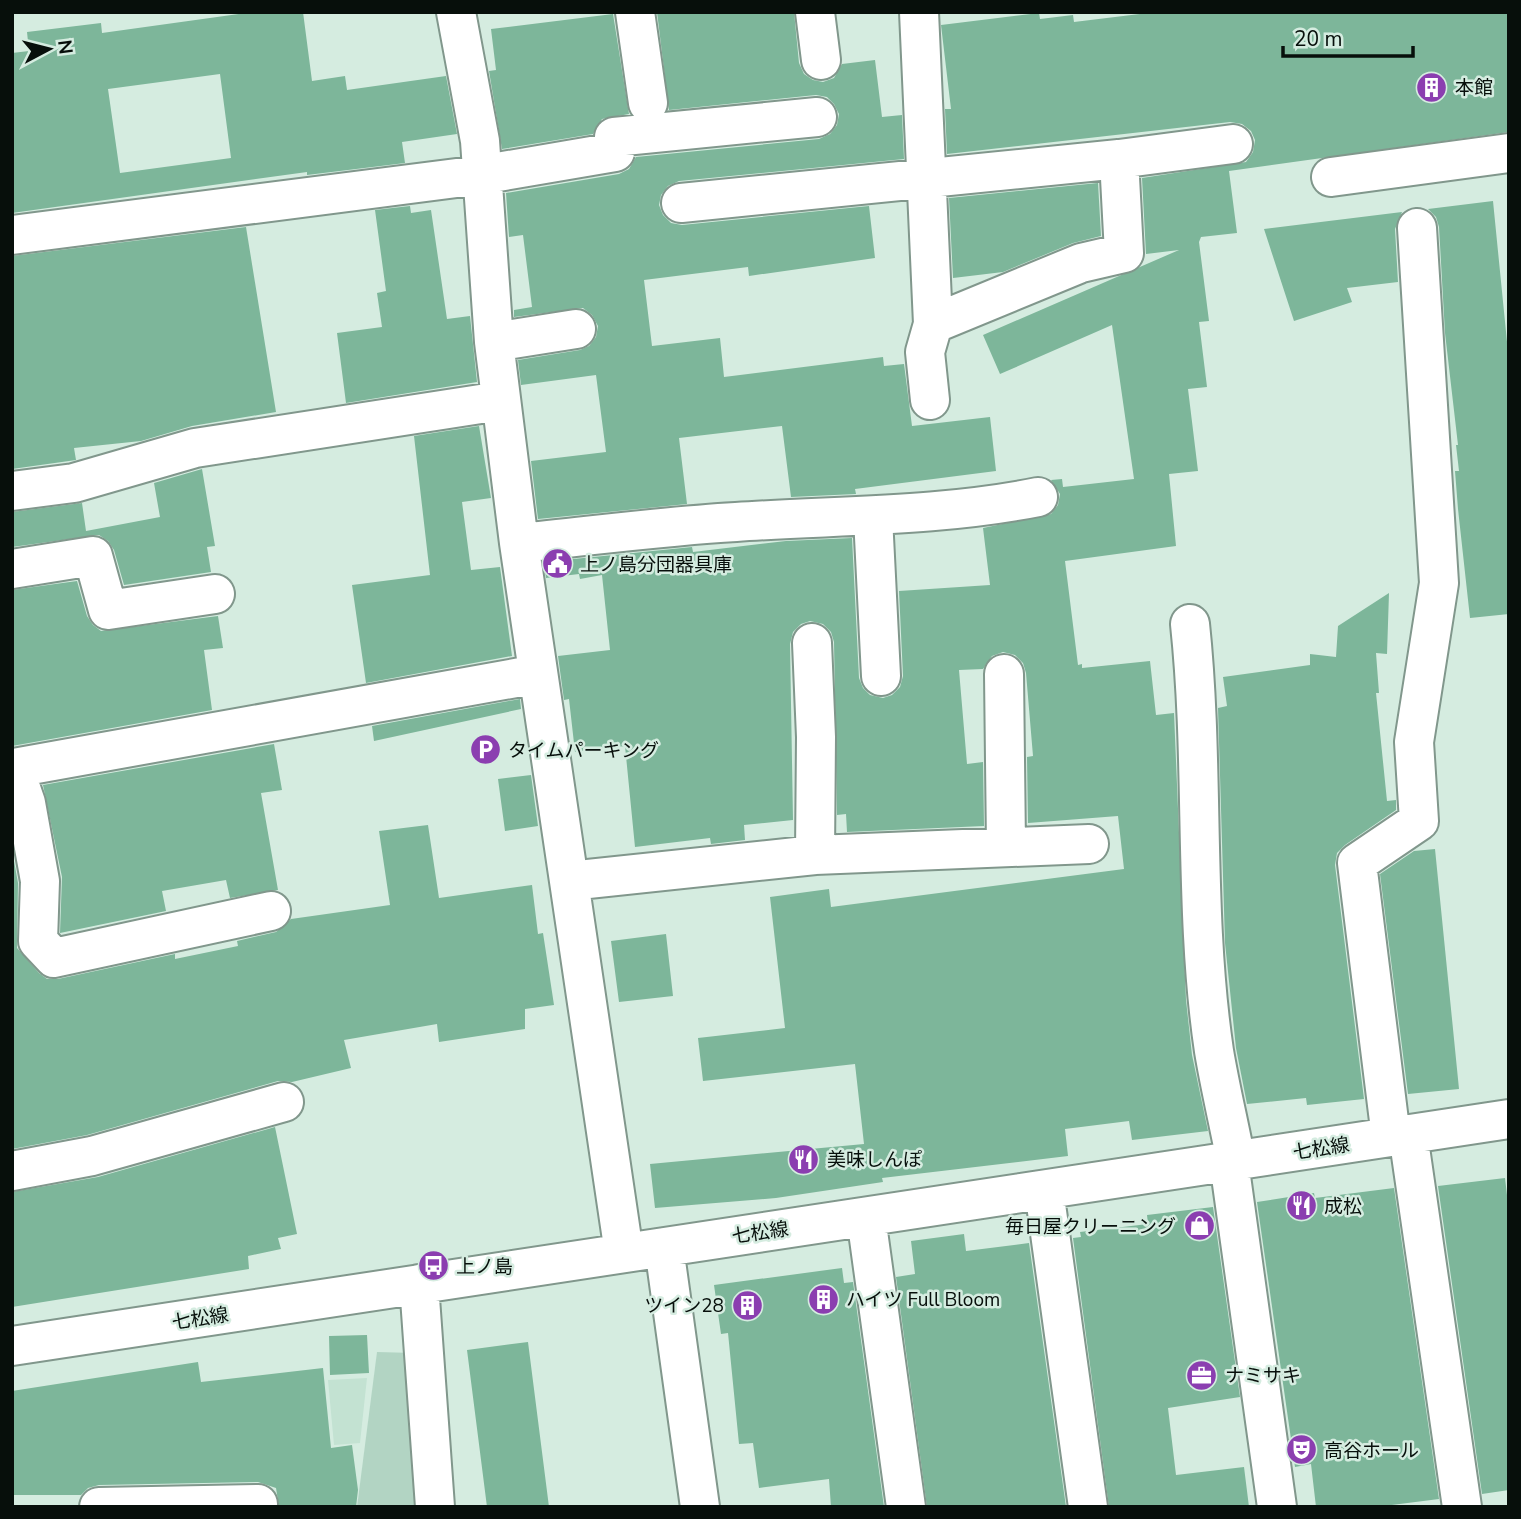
<svg xmlns="http://www.w3.org/2000/svg" width="1521" height="1519" font-family="'Nunito Sans','Noto Sans JP',sans-serif">
<rect width="100%" height="100%" fill="#d5ece0"/>
<!-- built -->
<path fill="#c3e2d2" d="M 367,1378 L 360,1443 L 334,1445 L 328,1380 Z"/>
<!-- green -->
<path fill="#b2d4c3" d="M 377,1352 L 414,1353 L 421,1507 L 357,1507 Z"/>
<!-- building -->
<path fill="#7db69a" fill-rule="evenodd" d="M 253,12 L 303,12 L 312,81 L 345,76 L 347,90 L 446,76 L 457,134 L 402,142 L 405,163 L 307,175 L 307,172 L 12,213 L 12,53 L 29,51 L 27,32 L 101,23 L 102,33 ZM 220,74 L 231,158 L 120,173 L 108,89 Z
M 657,12 L 794,12 L 799,63 L 804,74 L 813,80 L 823,82 L 834,78 L 842,64 L 875,60 L 882,117 L 902,115 L 904,159 L 679,181 L 668,186 L 661,195 L 659,205 L 663,215 L 671,223 L 682,225 L 869,206 L 875,258 L 749,276 L 748,267 L 644,280 L 652,346 L 720,338 L 724,377 L 883,357 L 884,366 L 904,364 L 912,426 L 990,417 L 996,471 L 855,489 L 856,494 L 791,497 L 782,426 L 679,438 L 687,504 L 538,519 L 531,461 L 606,452 L 596,375 L 521,385 L 518,360 L 580,350 L 589,346 L 596,337 L 598,326 L 592,315 L 583,308 L 514,317 L 514,310 L 532,307 L 523,235 L 509,237 L 506,193 L 619,174 L 629,169 L 636,157 L 819,139 L 830,134 L 837,125 L 839,114 L 834,104 L 827,97 L 816,95 L 669,110 Z
M 1156,12 L 1509,12 L 1509,132 L 1229,171 L 1237,233 L 1201,237 L 1199,242 L 1209,321 L 1199,322 L 1207,387 L 1188,389 L 1198,471 L 1169,474 L 1176,546 L 1065,561 L 1078,665 L 1082,664 L 1082,668 L 1150,661 L 1156,715 L 1174,713 L 1186,1000 L 1192,1055 L 1208,1131 L 1132,1140 L 1129,1121 L 1065,1129 L 1068,1156 L 882,1178 L 883,1182 L 776,1198 L 655,1208 L 650,1164 L 864,1144 L 855,1064 L 703,1081 L 698,1038 L 785,1028 L 770,897 L 829,889 L 831,907 L 1124,869 L 1118,816 L 1028,823 L 1027,757 L 1033,756 L 1026,673 L 1023,663 L 1015,655 L 1003,652 L 992,656 L 983,669 L 959,670 L 967,764 L 983,762 L 984,826 L 847,832 L 846,814 L 837,815 L 834,642 L 831,632 L 823,624 L 810,621 L 801,624 L 793,632 L 790,644 L 793,820 L 744,825 L 745,840 L 711,844 L 710,838 L 635,847 L 625,746 L 575,752 L 569,699 L 564,700 L 558,656 L 610,650 L 602,575 L 580,579 L 579,574 L 546,578 L 544,562 L 692,547 L 693,552 L 786,541 L 852,538 L 859,678 L 863,688 L 870,695 L 883,698 L 892,695 L 900,687 L 903,676 L 899,591 L 990,585 L 983,528 L 1051,514 L 1058,505 L 1060,494 L 1051,480 L 1062,479 L 1063,487 L 1134,479 L 1112,325 L 1000,374 L 983,335 L 1179,250 L 1146,254 L 1142,178 L 1246,162 L 1253,152 L 1255,140 L 1251,131 L 1242,124 L 1230,122 L 947,154 L 945,109 L 951,109 L 941,25 L 1039,13 L 1040,19 L 1073,15 L 1074,22 Z
M 613,14 L 629,114 L 602,119 L 593,134 L 502,149 L 489,71 L 496,70 L 491,29 Z
M 1098,183 L 1101,236 L 1073,243 L 1003,272 L 953,278 L 949,198 Z
M 1493,201 L 1509,362 L 1509,614 L 1470,618 L 1458,509 L 1455,471 L 1459,471 L 1456,445 L 1458,445 L 1445,333 L 1439,227 L 1436,217 L 1428,209 Z
M 410,206 L 411,213 L 431,210 L 447,319 L 470,316 L 477,382 L 346,403 L 337,333 L 382,327 L 377,293 L 386,291 L 375,210 Z
M 1402,212 L 1395,229 L 1398,282 L 1347,288 L 1352,302 L 1294,321 L 1264,229 Z
M 246,227 L 276,412 L 192,426 L 141,441 L 74,448 L 76,460 L 12,469 L 12,256 Z
M 479,426 L 491,498 L 462,502 L 471,570 L 500,567 L 512,656 L 366,683 L 352,585 L 430,575 L 414,436 Z
M 202,469 L 215,546 L 207,547 L 211,572 L 124,585 L 114,550 L 108,541 L 99,535 L 12,547 L 12,512 L 82,503 L 86,531 L 160,517 L 154,483 Z
M 77,581 L 87,616 L 93,625 L 101,631 L 218,616 L 223,648 L 204,650 L 212,710 L 12,746 L 12,590 Z
M 1389,593 L 1387,654 L 1376,653 L 1379,693 L 1376,693 L 1387,801 L 1396,800 L 1396,810 L 1345,845 L 1337,853 L 1335,865 L 1364,1099 L 1307,1105 L 1306,1098 L 1247,1104 L 1236,1048 L 1225,943 L 1218,708 L 1227,706 L 1223,677 L 1310,665 L 1310,654 L 1336,657 L 1338,626 Z
M 520,699 L 521,709 L 374,741 L 372,726 Z
M 274,744 L 282,790 L 261,793 L 278,890 L 230,898 L 226,880 L 162,891 L 166,911 L 60,933 L 62,877 L 43,785 Z
M 531,775 L 538,826 L 505,831 L 498,779 Z
M 428,825 L 439,898 L 532,885 L 538,934 L 543,933 L 554,1005 L 525,1009 L 525,1029 L 439,1042 L 437,1024 L 344,1040 L 351,1068 L 292,1082 L 278,1081 L 87,1135 L 12,1149 L 12,850 L 18,883 L 17,948 L 39,973 L 47,979 L 58,979 L 175,954 L 175,959 L 238,946 L 237,941 L 276,932 L 291,919 L 390,905 L 379,831 Z
M 1435,849 L 1459,1089 L 1408,1094 L 1380,874 L 1414,851 Z
M 666,934 L 673,996 L 619,1002 L 611,941 Z
M 275,1127 L 297,1234 L 278,1238 L 281,1249 L 248,1256 L 249,1269 L 12,1307 L 12,1192 L 98,1177 Z
M 1505,1178 L 1509,1212 L 1509,1490 L 1482,1494 L 1438,1186 Z
M 1394,1188 L 1439,1499 L 1376,1507 L 1316,1507 L 1311,1464 L 1295,1467 L 1257,1202 L 1314,1193 L 1315,1198 Z
M 1213,1207 L 1240,1397 L 1168,1408 L 1176,1475 L 1244,1467 L 1249,1507 L 1109,1507 L 1073,1238 L 1081,1237 L 1080,1232 L 1148,1224 L 1147,1215 Z
M 964,1234 L 966,1251 L 1029,1243 L 1066,1507 L 927,1507 L 896,1277 L 915,1274 L 911,1241 Z
M 842,1268 L 844,1283 L 853,1282 L 884,1507 L 831,1507 L 829,1479 L 759,1488 L 753,1443 L 739,1444 L 728,1333 L 721,1334 L 714,1285 Z
M 367,1335 L 369,1373 L 330,1375 L 329,1336 Z
M 528,1342 L 549,1507 L 487,1507 L 467,1350 Z
M 198,1362 L 201,1382 L 323,1368 L 331,1448 L 352,1445 L 358,1490 L 356,1507 L 279,1507 L 276,1488 L 258,1482 L 99,1485 L 88,1488 L 81,1495 L 12,1495 L 12,1391 Z"/>
<g fill="none" stroke-linecap="round" stroke-linejoin="round">
<defs>
<path id="minor" d="M 456,12 L 480,141 L 494,342 L 519,543 L 624,1253
M 635,12 L 648,103
M 815,12 L 821,60
M 919,12 L 933,324 L 1081,263 L 1124,253 L 1119,159
M 1331,177 L 1509,153
M 681,203 L 1119,159 L 1233,144
M 12,235 L 480,175 L 615,152 L 614,137 L 817,117
M 494,342 L 576,329
M 930,400 L 925,352 L 933,324
M 12,491 L 74,483 L 195,448 L 500,401
M 873,517 L 881,676
M 519,543 C 591,536 664,526 736,522 C 837,515 938,517 1038,497
M 12,569 L 93,556 L 108,610 L 215,594
M 1190,624 C 1205,765 1193,910 1214,1051 C 1220,1087 1229,1124 1236,1161
M 812,643 L 816,737 L 815,855
M 1004,674 L 1006,846
M 569,881 L 815,855 L 1089,844
M 271,911 L 54,958 L 38,941 L 40,881 L 26,803 L 14,768 L 538,674
M 1408,1134 L 1462,1507
M 1391,1137 L 1357,863 L 1419,821 L 1414,742 L 1439,583 L 1417,228
M 1229,1162 L 1277,1507
M 12,1171 L 92,1156 L 284,1102
M 1044,1190 L 1088,1507
M 866,1217 L 906,1507
M 664,1247 L 700,1507
M 419,1284 L 435,1507
M 12,1346 L 1509,1119
M 99,1507 L 258,1504"/>
</defs>
<!-- minor casing -->
<use href="#minor" stroke="#81978c" stroke-width="42"/>
<!-- minor -->
<use href="#minor" stroke="#fff" stroke-width="38"/>
</g>
<!-- icons -->
<defs>
<symbol id="building-disc" viewBox="-11 -11 22 22"><circle r="9.5" fill="#8b3eb0" stroke="#d5ece0"/><path d="M-4-6H4V6H1V3H-1V6H-4ZM-2.5-4.3h1.7v1.8h-1.7ZM.8-4.3h1.7v1.8H.8ZM-2.5-1h1.7V.8h-1.7ZM.8-1h1.7V.8H.8Z" fill="#fff"/></symbol>
<symbol id="civic-disc" viewBox="-11 -11 22 22"><circle r="9.5" fill="#8b3eb0" stroke="#d5ece0"/><path d="M-.6-6.5H3V-4.5H.6V-3L4-1V1h2V6H-6V1h2V-1L-.6-3ZM-1.2 2.5V6h2.4V2.5Z" fill="#fff"/></symbol>
<symbol id="parking-disc" viewBox="-11 -11 22 22"><circle r="9.5" fill="#8b3eb0" stroke="#d5ece0"/><path d="M-3.5-5.5H1a3.5 3.5 0 0 1 0 7H-1V5.5H-3.5ZM-1-3.4V-.6H.8a1.4 1.4 0 0 0 0-2.8Z" fill="#fff"/></symbol>
<symbol id="restaurant-disc" viewBox="-11 -11 22 22"><circle r="9.5" fill="#8b3eb0" stroke="#d5ece0"/><path d="M-5-6h1v4h1v-4h1v4h1v-4h1v5L-1.5 .5V6h-2V.5L-5-1ZM5-6V6H3V1.5H1.5Q1.5-4 5-6Z" fill="#fff"/></symbol>
<symbol id="shop-disc" viewBox="-11 -11 22 22"><circle r="9.5" fill="#8b3eb0" stroke="#d5ece0"/><path d="M-5-2.5h2.3a2.7 3.5 0 0 1 5.4 0H5L5.5 6h-11ZM-1.5-2.5h3a1.5 2.3 0 0 0-3 0Z" fill="#fff"/></symbol>
<symbol id="bus-disc" viewBox="-11 -11 22 22"><circle r="9.5" fill="#8b3eb0" stroke="#d5ece0"/><path d="M-5-6H5V4H4V6H2V4H-2V6H-4V4H-5ZM-3.5-4V0h7V-4ZM-3.5 1.2v1.5H-2V1.2ZM2 1.2v1.5H3.5V1.2Z" fill="#fff"/></symbol>
<symbol id="office-disc" viewBox="-11 -11 22 22"><circle r="9.5" fill="#8b3eb0" stroke="#d5ece0"/><path d="M-6-3h4V-5.5h4V-3h4V5H-6ZM-1-4.5V-3h2v-1.5ZM-6 0V1H6V0Z" fill="#fff"/></symbol>
<symbol id="theatre-disc" viewBox="-11 -11 22 22"><circle r="9.5" fill="#8b3eb0" stroke="#d5ece0"/><path d="M-5-5.5Q0-4 5-5.5V0Q5 5 0 6Q-5 5-5 0ZM-3.3-2.5H-1v1.5H-3.3ZM1-2.5H3.3v1.5H1ZM-2.8 1Q0 5.5 2.8 1Z" fill="#fff"/></symbol>
</defs>
<g fill-rule="evenodd">
<use href="#building-disc" x="1414" y="70" width="35" height="35"/>
<use href="#civic-disc" x="540" y="546" width="35" height="35"/>
<use href="#parking-disc" x="468" y="732" width="35" height="35"/>
<use href="#restaurant-disc" x="786" y="1142" width="35" height="35"/>
<use href="#restaurant-disc" x="1284" y="1188" width="35" height="35"/>
<use href="#shop-disc" x="1182" y="1208" width="35" height="35"/>
<use href="#bus-disc" x="416" y="1248" width="35" height="35"/>
<use href="#building-disc" x="806" y="1282" width="35" height="35"/>
<use href="#building-disc" x="730" y="1288" width="35" height="35"/>
<use href="#office-disc" x="1184" y="1358" width="35" height="35"/>
<use href="#theatre-disc" x="1284" y="1432" width="35" height="35"/>
</g>
<g text-anchor="middle" stroke-width="5" stroke-linejoin="round" paint-order="stroke">
<!-- poi labels -->
<g font-size="19" fill="#070f0b" stroke="#d5ece0" text-anchor="start">
<text x="1455" y="94">本館</text>
<text x="580" y="571">上ノ島分団器具庫</text>
<text x="508" y="757">タイムパーキング</text>
<text x="827" y="1166">美味しんぽ</text>
<text x="1324" y="1213">成松</text>
<text x="1176" y="1233" text-anchor="end">毎日屋クリーニング</text>
<text x="456" y="1273">上ノ島</text>
<text x="846" y="1306">ハイツ Full Bloom</text>
<text x="724" y="1312" text-anchor="end">ツイン28</text>
<text x="1225" y="1382">ナミサキ</text>
<text x="1324" y="1457">高谷ホール</text>
</g>
<!-- street labels -->
<g font-size="19" fill="#070f0b" stroke="#d5ece0">
<text transform="translate(1321 1148) rotate(-9)" y="7">七松線</text>
<text transform="translate(760 1232) rotate(-8)" y="7">七松線</text>
<text transform="translate(200 1318) rotate(-9)" y="7">七松線</text>
</g>
</g>
<!-- border -->
<rect width="1521" height="1519" fill="none" stroke="#070f0b" stroke-width="28"/>
<!-- north arrow -->
<g transform="translate(49 49) rotate(83)" stroke="#d5ece0" stroke-width="5" paint-order="stroke">
<path d="M0-5L12 26L0 18L-12 26Z" fill="#070f0b"/>
<text y="-10" font-size="19" font-weight="bold" text-anchor="middle" fill="#070f0b">N</text>
</g>
<!-- scale -->
<path d="M1283 46v10h130v-10" fill="none" stroke="#070f0b" stroke-width="3.5"/>
<text x="1294" y="46" font-size="21" fill="#070f0b" stroke="#d5ece0" stroke-width="5" paint-order="stroke">20 m</text>
</svg>
